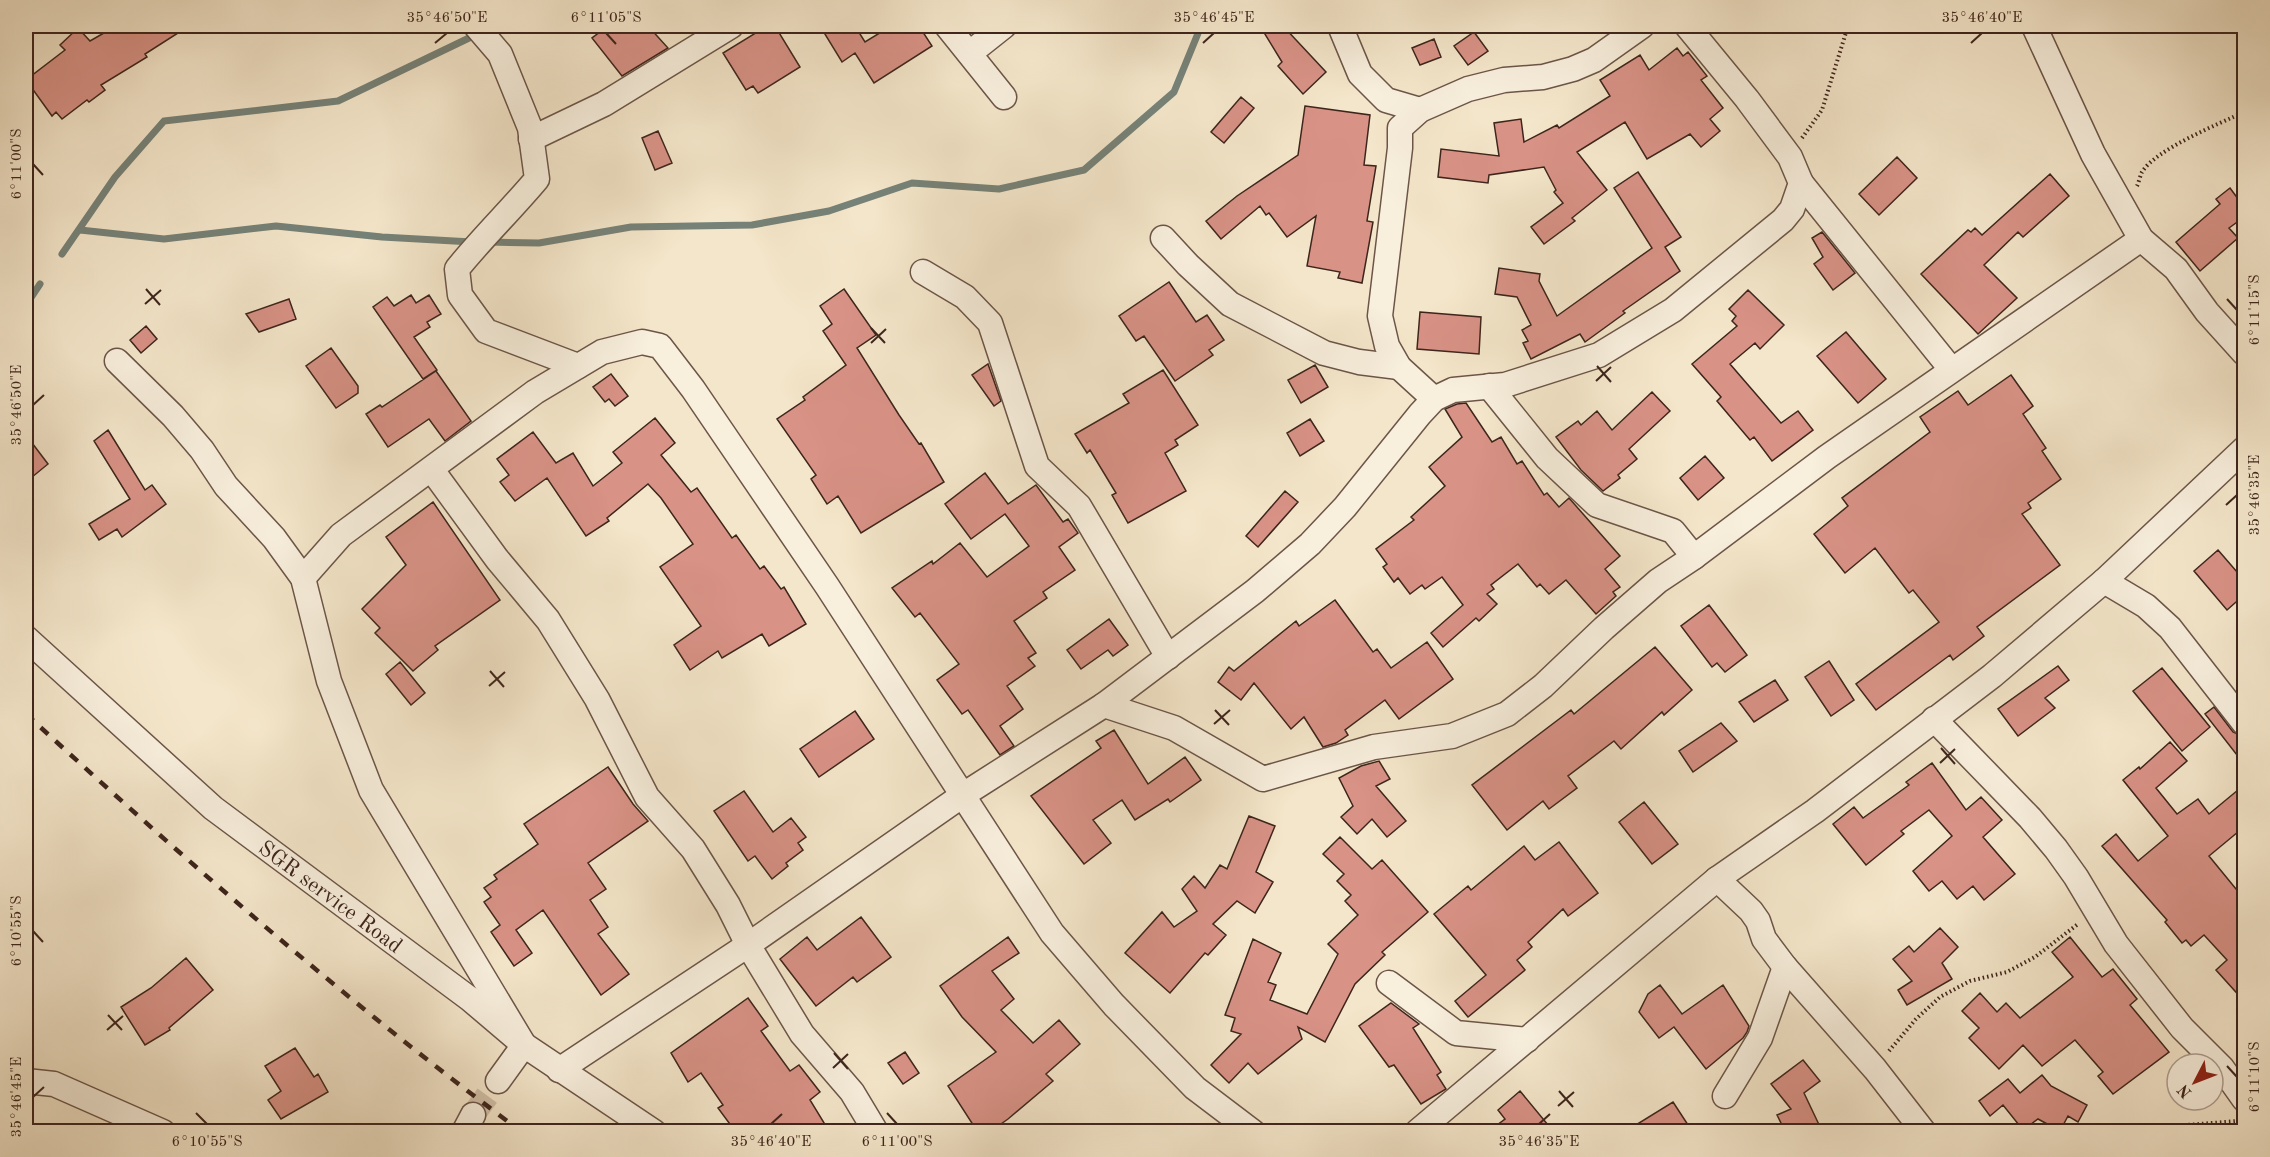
<svg xmlns="http://www.w3.org/2000/svg" width="2270" height="1157" font-family="'Old Standard TT',serif">
<rect width="100%" height="100%" fill="#f4e6ca"/>
<filter id="stains"><feTurbulence type="fractalNoise" baseFrequency=".00333" numOctaves="4"/><feColorMatrix values="0 0 0 0 .2 0 0 0 0 .09 0 0 0 0 .02 0 0 0 .5 -.17"/></filter>
<radialGradient id="worn" r=".72"><stop offset=".6" stop-color="#630" stop-opacity="0"/><stop offset="1" stop-color="#630" stop-opacity=".3"/></radialGradient>
<g fill="none" stroke-linecap="round" stroke-linejoin="round">
<!-- stream -->
<path stroke="#768278" stroke-width="7" d="M 80,230 L 164,239 L 276,226 L 382,237 L 472,242
M 487,242 L 539,243 L 631,227 L 752,225 L 829,211 L 912,183 L 999,189 L 1084,170 L 1174,92 L 1201,26
M 62,254 L 115,177 L 164,121 L 338,101 L 494,26
M 26,305 L 40,284"/>
</g>
<!-- building -->
<path fill="#d89286" stroke="#3e251c" stroke-width="1.5" d="M 116,26 L 189,26 L 145,54 L 147,57 L 101,85 L 105,90 L 89,102 L 87,100 L 62,119 L 56,112 L 52,116 L 26,80 L 65,50 L 60,45 L 78,28 L 90,41 Z
M 608,26 L 648,26 L 668,48 L 622,76 L 592,38 Z
M 767,26 L 775,26 L 800,67 L 758,93 L 753,86 L 746,90 L 723,53 Z
M 820,26 L 855,26 L 865,42 L 891,26 L 919,26 L 932,46 L 874,83 L 855,53 L 842,62 Z
M 1260,26 L 1283,26 L 1326,72 L 1303,94 L 1278,66 L 1282,62 Z
M 1474,32 L 1488,51 L 1468,65 L 1454,46 Z
M 1434,39 L 1441,57 L 1420,65 L 1412,48 Z
M 1677,48 L 1683,56 L 1688,52 L 1707,76 L 1701,80 L 1723,108 L 1710,119 L 1720,131 L 1701,147 L 1690,134 L 1647,159 L 1625,122 L 1577,152 L 1607,190 L 1572,218 L 1575,221 L 1544,244 L 1531,227 L 1563,203 L 1554,192 L 1556,190 L 1544,167 L 1489,175 L 1488,183 L 1438,177 L 1441,149 L 1499,156 L 1494,123 L 1521,119 L 1524,142 L 1557,125 L 1559,128 L 1610,96 L 1600,80 L 1640,55 L 1649,70 Z
M 1241,97 L 1254,108 L 1224,143 L 1211,132 Z
M 1305,106 L 1370,115 L 1364,165 L 1376,166 L 1367,221 L 1373,222 L 1362,283 L 1338,278 L 1340,272 L 1307,266 L 1316,216 L 1287,237 L 1269,213 L 1266,215 L 1260,206 L 1221,239 L 1206,221 L 1237,196 L 1298,155 Z
M 658,131 L 672,163 L 655,170 L 642,138 Z
M 1897,157 L 1917,178 L 1879,215 L 1859,194 Z
M 1638,172 L 1681,237 L 1665,247 L 1680,271 L 1623,311 L 1625,313 L 1585,342 L 1580,334 L 1531,359 L 1523,343 L 1528,341 L 1522,330 L 1531,325 L 1517,297 L 1495,294 L 1499,268 L 1540,274 L 1539,281 L 1557,316 L 1652,248 L 1614,188 Z
M 2050,174 L 2069,196 L 2023,237 L 2018,232 L 1984,265 L 2017,298 L 1978,334 L 1921,274 L 1968,230 L 1971,232 L 1975,228 L 1982,235 Z
M 2230,188 L 2244,207 L 2244,217 L 2229,228 L 2238,238 L 2200,271 L 2176,242 L 2220,204 L 2216,199 Z
M 1822,232 L 1855,273 L 1833,290 L 1814,264 L 1823,257 L 1812,238 Z
M 1169,282 L 1196,322 L 1207,315 L 1224,340 L 1209,350 L 1213,355 L 1175,381 L 1144,336 L 1136,341 L 1119,316 Z
M 844,289 L 876,335 L 857,348 L 899,415 L 919,444 L 921,443 L 944,482 L 861,533 L 838,496 L 827,504 L 811,479 L 816,475 L 777,419 L 805,400 L 803,397 L 846,365 L 823,331 L 832,324 L 820,306 Z
M 1748,290 L 1784,325 L 1760,349 L 1755,343 L 1730,364 L 1781,423 L 1798,411 L 1813,430 L 1772,461 L 1754,437 L 1750,440 L 1717,401 L 1721,397 L 1692,364 L 1737,326 L 1732,321 L 1736,316 L 1729,309 Z
M 411,295 L 416,303 L 429,295 L 441,314 L 427,322 L 430,327 L 414,337 L 437,370 L 423,379 L 373,307 L 387,297 L 394,306 Z
M 289,299 L 296,319 L 259,332 L 246,314 Z
M 1420,312 L 1481,317 L 1479,354 L 1417,349 Z
M 146,326 L 157,339 L 141,353 L 130,340 Z
M 1846,332 L 1886,379 L 1858,403 L 1817,356 Z
M 331,348 L 358,386 L 358,393 L 336,408 L 306,366 Z
M 988,364 L 1001,401 L 994,406 L 972,375 Z
M 1315,365 L 1328,387 L 1301,403 L 1288,380 Z
M 1163,370 L 1198,425 L 1175,440 L 1178,445 L 1165,453 L 1186,491 L 1128,523 L 1112,495 L 1116,493 L 1090,450 L 1087,453 L 1075,434 L 1129,403 L 1123,394 Z
M 436,371 L 471,421 L 445,441 L 429,419 L 388,447 L 366,414 L 380,405 L 382,407 Z
M 611,374 L 628,396 L 615,406 L 609,399 L 605,402 L 593,387 Z
M 2011,375 L 2033,406 L 2023,414 L 2046,448 L 2042,451 L 2061,479 L 2028,503 L 2031,508 L 2022,514 L 2060,565 L 1977,627 L 1984,636 L 1953,660 L 1950,655 L 1876,710 L 1856,684 L 1939,622 L 1913,590 L 1909,593 L 1875,548 L 1845,573 L 1814,534 L 1848,506 L 1842,498 L 1930,432 L 1920,417 L 1958,391 L 1968,405 Z
M 1652,392 L 1670,411 L 1629,449 L 1637,459 L 1618,475 L 1620,478 L 1603,491 L 1581,470 L 1556,437 L 1578,421 L 1581,425 L 1597,411 L 1612,430 Z
M 1466,403 L 1492,442 L 1501,437 L 1517,464 L 1522,461 L 1544,495 L 1547,493 L 1559,507 L 1569,498 L 1620,556 L 1605,569 L 1620,587 L 1613,592 L 1616,596 L 1596,614 L 1566,580 L 1549,594 L 1540,584 L 1537,587 L 1518,564 L 1491,585 L 1494,589 L 1487,594 L 1497,604 L 1479,621 L 1476,618 L 1443,647 L 1431,633 L 1463,605 L 1442,577 L 1425,589 L 1422,585 L 1410,594 L 1398,578 L 1394,582 L 1383,567 L 1387,564 L 1376,549 L 1414,520 L 1411,517 L 1445,486 L 1429,467 L 1462,437 L 1445,409 L 1457,404 Z
M 655,418 L 675,443 L 661,455 L 691,492 L 697,488 L 732,538 L 736,535 L 760,569 L 764,566 L 781,589 L 784,587 L 806,624 L 769,646 L 762,634 L 722,658 L 718,651 L 690,670 L 674,645 L 701,626 L 660,567 L 693,544 L 661,498 L 648,484 L 607,518 L 609,521 L 586,536 L 547,478 L 515,501 L 500,482 L 509,475 L 497,459 L 533,432 L 556,463 L 573,453 L 593,486 L 622,463 L 613,452 Z
M 1310,419 L 1324,441 L 1300,456 L 1287,433 Z
M 108,430 L 145,490 L 152,485 L 166,504 L 122,537 L 117,529 L 99,540 L 89,524 L 130,499 L 94,441 Z
M 26,435 L 48,464 L 26,482 Z
M 1705,456 L 1724,478 L 1698,500 L 1680,478 Z
M 985,473 L 1008,504 L 1036,485 L 1063,522 L 1068,519 L 1078,533 L 1059,547 L 1075,570 L 1043,592 L 1047,598 L 1014,621 L 1036,653 L 1028,658 L 1035,666 L 1007,686 L 1023,709 L 1000,726 L 1014,746 L 1000,755 L 968,710 L 962,714 L 937,680 L 959,664 L 920,613 L 915,617 L 892,588 L 932,561 L 933,564 L 960,543 L 987,577 L 1029,546 L 1005,514 L 971,539 L 945,504 Z
M 1285,491 L 1298,502 L 1258,547 L 1246,536 Z
M 433,502 L 500,600 L 435,646 L 438,650 L 413,671 L 375,633 L 380,628 L 362,609 L 406,565 L 386,537 Z
M 2218,550 L 2244,580 L 2244,595 L 2227,610 L 2194,571 Z
M 1335,600 L 1373,652 L 1377,649 L 1391,668 L 1427,642 L 1453,679 L 1399,719 L 1385,700 L 1345,730 L 1348,735 L 1336,743 L 1323,747 L 1304,717 L 1291,729 L 1254,683 L 1241,700 L 1218,682 L 1229,667 L 1234,671 L 1296,621 L 1299,626 Z
M 1709,605 L 1747,655 L 1725,672 L 1717,663 L 1712,667 L 1681,626 Z
M 1109,619 L 1128,645 L 1113,656 L 1108,650 L 1081,669 L 1067,650 Z
M 1655,647 L 1692,690 L 1664,715 L 1662,712 L 1621,749 L 1614,741 L 1568,776 L 1577,788 L 1549,809 L 1543,801 L 1507,830 L 1472,785 L 1571,710 L 1574,714 Z
M 1829,661 L 1854,700 L 1831,716 L 1805,677 Z
M 400,662 L 425,693 L 411,705 L 386,674 Z
M 2058,666 L 2069,680 L 2045,698 L 2055,708 L 2018,736 L 1998,709 Z
M 2162,668 L 2210,727 L 2182,751 L 2133,691 Z
M 1775,680 L 1788,700 L 1754,722 L 1739,702 Z
M 2214,707 L 2233,732 L 2244,737 L 2244,764 L 2205,714 Z
M 855,711 L 874,739 L 819,777 L 800,749 Z
M 1721,723 L 1737,741 L 1693,772 L 1679,751 Z
M 1114,730 L 1148,784 L 1185,757 L 1201,780 L 1170,802 L 1168,799 L 1135,820 L 1122,800 L 1093,820 L 1111,843 L 1084,864 L 1031,796 L 1101,748 L 1096,741 Z
M 2170,742 L 2187,761 L 2156,788 L 2177,814 L 2198,799 L 2209,814 L 2244,785 L 2244,827 L 2209,856 L 2236,889 L 2244,883 L 2244,1001 L 2216,970 L 2227,960 L 2204,935 L 2191,946 L 2186,940 L 2182,943 L 2165,922 L 2167,920 L 2102,846 L 2116,834 L 2138,861 L 2168,836 L 2123,780 L 2139,767 L 2140,769 Z
M 1379,761 L 1390,779 L 1376,786 L 1406,821 L 1387,837 L 1372,819 L 1357,834 L 1341,817 L 1353,806 L 1339,778 L 1361,766 Z
M 1932,763 L 1966,810 L 1981,797 L 2002,820 L 1983,837 L 2015,874 L 1984,900 L 1973,886 L 1957,899 L 1942,881 L 1929,891 L 1913,871 L 1952,836 L 1929,810 L 1901,831 L 1904,834 L 1866,865 L 1833,824 L 1854,807 L 1863,818 L 1909,785 L 1906,782 Z
M 608,767 L 633,804 L 648,821 L 588,863 L 606,889 L 590,900 L 608,927 L 598,934 L 629,974 L 601,995 L 543,910 L 516,930 L 532,953 L 514,966 L 491,932 L 500,925 L 484,902 L 491,897 L 484,888 L 497,879 L 494,875 L 538,844 L 524,824 Z
M 744,791 L 773,832 L 791,818 L 806,837 L 798,843 L 803,850 L 786,863 L 788,866 L 772,879 L 755,856 L 748,861 L 714,811 Z
M 1644,802 L 1678,844 L 1652,864 L 1619,822 Z
M 1249,816 L 1275,826 L 1256,872 L 1273,882 L 1255,913 L 1237,901 L 1213,924 L 1226,935 L 1208,955 L 1205,953 L 1170,993 L 1125,953 L 1162,912 L 1174,927 L 1197,911 L 1182,889 L 1194,876 L 1205,888 L 1220,865 L 1227,869 Z
M 1340,837 L 1372,869 L 1382,860 L 1428,912 L 1382,952 L 1385,955 L 1355,984 L 1325,1042 L 1298,1027 L 1302,1039 L 1258,1074 L 1248,1063 L 1229,1083 L 1211,1065 L 1241,1034 L 1231,1031 L 1235,1018 L 1225,1015 L 1253,939 L 1281,953 L 1268,982 L 1276,985 L 1270,1000 L 1307,1014 L 1338,954 L 1328,944 L 1358,915 L 1345,901 L 1351,895 L 1337,881 L 1344,874 L 1323,854 Z
M 1559,842 L 1598,893 L 1568,916 L 1563,909 L 1528,942 L 1532,947 L 1517,960 L 1525,970 L 1468,1017 L 1455,1001 L 1486,975 L 1434,914 L 1468,886 L 1471,890 L 1524,846 L 1535,860 Z
M 861,917 L 891,957 L 857,982 L 853,977 L 816,1006 L 780,959 L 807,937 L 817,950 Z
M 1940,928 L 1958,947 L 1942,963 L 1952,979 L 1907,1005 L 1898,990 L 1912,981 L 1893,959 L 1909,946 L 1914,952 Z
M 1008,937 L 1019,953 L 992,971 L 1014,999 L 1001,1010 L 1033,1043 L 1059,1020 L 1080,1044 L 1046,1074 L 1053,1081 L 1008,1119 L 991,1131 L 977,1131 L 948,1086 L 996,1052 L 962,1017 L 940,986 Z
M 2070,937 L 2102,977 L 2113,969 L 2137,999 L 2130,1005 L 2169,1052 L 2113,1094 L 2098,1076 L 2103,1072 L 2075,1040 L 2042,1066 L 2023,1045 L 1999,1069 L 1969,1038 L 1979,1028 L 1962,1011 L 1980,993 L 1997,1012 L 2006,1003 L 2020,1018 L 2073,977 L 2052,952 Z
M 186,958 L 213,990 L 169,1028 L 170,1030 L 145,1045 L 121,1007 L 151,988 Z
M 1660,985 L 1682,1014 L 1723,985 L 1749,1026 L 1747,1032 L 1743,1038 L 1706,1069 L 1674,1027 L 1659,1038 L 1639,1012 L 1648,994 Z
M 748,998 L 768,1026 L 761,1031 L 790,1071 L 799,1065 L 820,1092 L 810,1100 L 829,1131 L 735,1131 L 718,1108 L 723,1105 L 701,1073 L 688,1082 L 671,1053 Z
M 1391,1003 L 1419,1024 L 1413,1028 L 1441,1072 L 1437,1075 L 1446,1089 L 1421,1104 L 1394,1065 L 1389,1067 L 1359,1026 Z
M 295,1048 L 314,1077 L 318,1074 L 328,1092 L 281,1119 L 268,1100 L 281,1091 L 265,1066 Z
M 905,1052 L 919,1073 L 903,1084 L 888,1063 Z
M 1803,1060 L 1820,1081 L 1804,1093 L 1822,1131 L 1809,1131 L 1805,1126 L 1794,1131 L 1785,1131 L 1777,1115 L 1791,1109 L 1771,1084 Z
M 2042,1075 L 2051,1086 L 2087,1105 L 2078,1122 L 2068,1116 L 2060,1131 L 2038,1119 L 2023,1130 L 2003,1105 L 1990,1116 L 1979,1101 L 2008,1079 L 2020,1093 Z
M 1520,1091 L 1553,1131 L 1489,1131 L 1505,1119 L 1498,1110 Z
M 1673,1102 L 1692,1131 L 1626,1131 Z"/>
<g fill="none" stroke-linecap="round" stroke-linejoin="round">
<!-- street-tunnel -->
<path stroke="#d0bfa7" stroke-width="24" stroke-dasharray="24 12" stroke-linecap="butt" d="M 473,1115 L 498,1081"/>
<defs>
<g id="street">
<path d="M 476,26 L 500,54 L 530,128 L 537,179 C 511,210 482,238 457,269 L 460,295 L 486,331 L 578,366"/>
<path d="M 947,26 L 1004,97"/>
<path d="M 1340,26 L 1360,74 L 1386,100 L 1420,110"/>
<path d="M 2034,26 L 2093,154 L 2141,239 L 2176,269 L 2207,312 L 2244,353"/>
<path d="M 970,53 L 1004,26"/>
<path d="M 531,139 L 604,104 L 731,26"/>
<path d="M 1801,183 L 1951,369"/>
<path d="M 1163,238 L 1188,265 L 1230,304 L 1324,353 L 1359,362 L 1399,367"/>
<path d="M 923,272 L 965,297 L 990,323 L 1037,466 L 1079,506 L 1168,657"/>
<path d="M 117,361 L 173,416 L 202,450 L 226,486 L 274,538 L 303,578 L 329,681 L 371,790 L 524,1045 L 498,1081"/>
<path d="M 1489,386 L 1547,458 L 1597,505 L 1673,531 L 1694,557"/>
<path d="M 1434,399 L 1399,367 L 1387,346 L 1380,316 L 1400,148 L 1400,128 L 1420,110 L 1468,89 L 1504,80 L 1543,77 L 1573,69 L 1594,60 L 1642,26"/>
<path d="M 432,470 L 497,559 L 548,620 L 597,699 L 647,797 L 693,849 L 728,905 L 748,945 L 802,1034 L 852,1092 L 876,1132"/>
<path d="M 303,578 L 341,535 L 535,392 L 602,352 L 642,342 L 660,346 L 693,389 L 827,586 L 1052,933 L 1114,1005 L 1195,1088 L 1253,1132"/>
<path d="M 2104,581 L 2146,606 L 2170,628 L 2244,723"/>
<path id="s1" d="M 26,638 L 213,808 L 470,999 L 524,1045 L 654,1132"/>
<path d="M 1104,705 L 1174,728 L 1263,779 L 1374,747 L 1452,736 L 1507,714 L 1543,686 L 1604,628 L 1658,581 L 1694,557 L 1827,457 L 2141,239"/>
<path d="M 1934,719 L 2030,818 L 2056,849 L 2076,877 L 2116,944 L 2182,1028 L 2222,1068 L 2244,1099"/>
<path d="M 1717,879 L 1751,911 L 1758,921 L 1764,939 L 1785,967 L 1875,1069 L 1924,1132"/>
<path d="M 1389,983 L 1456,1033 L 1527,1040"/>
<path d="M 559,1070 L 748,945 L 963,795 L 1104,705 L 1255,591 L 1310,544 L 1345,507 L 1420,414 L 1434,399 L 1453,390 L 1505,385 L 1599,355 L 1673,310 L 1783,220 L 1792,209 L 1801,183 L 1790,157 L 1747,99 L 1687,26"/>
<path d="M 26,1081 L 54,1084 L 163,1132"/>
<path d="M 1725,1096 L 1760,1038 L 1785,967"/>
<path d="M 464,1132 L 473,1115"/>
<path d="M 1417,1132 L 1717,879 L 1815,811 L 1992,676 L 2104,581 L 2244,449"/>
</g>
</defs>
<!-- street casing -->
<use href="#street" stroke="#6c5548" stroke-width="27"/>
<!-- path -->
<path stroke="#3e251c" stroke-width="4" stroke-dasharray="1.5 3" stroke-linecap="butt" d="M 1802,138 L 1822,110 L 1848,26
M 2137,186 C 2139,182 2140,176 2142,172 C 2156,149 2219,124 2244,112
M 1889,1051 L 1916,1019 L 1940,997 L 1970,981 L 2007,972 L 2035,957 L 2078,924
M 2131,1132 L 2152,1126 L 2161,1127 L 2238,1121"/>
<!-- street -->
<use href="#street" stroke="#f8efdd" stroke-width="24"/>
<!-- rail -->
<path stroke="#3e251c" stroke-width="4.5" stroke-dasharray="10 10" stroke-linecap="butt" d="M 26,714 C 185,860 348,1003 522,1132"/>
</g>
<!-- ticks -->
<path fill="none" stroke="#3e251c" stroke-width="2" d="M 606,33 L 616,44M 435,43 L 447,33M 1203,43 L 1214,33M 1971,43 L 1982,33M 33,164 L 43,175M 146,289 L 160,305M 2227,299 L 2237,310M 145,304 L 161,290M 871,328 L 885,343M 871,343 L 886,329M 1597,366 L 1611,382M 1596,381 L 1611,367M 33,405 L 44,395M 2226,505 L 2237,495M 490,671 L 504,687M 489,686 L 505,672M 1215,710 L 1229,725M 1214,724 L 1230,710M 1941,748 L 1955,764M 1940,763 L 1955,749M 33,931 L 43,942M 108,1015 L 122,1030M 107,1030 L 123,1016M 834,1053 L 848,1069M 2227,1066 L 2237,1077M 833,1068 L 848,1054M 1559,1091 L 1573,1107M 33,1097 L 44,1087M 1558,1106 L 1574,1092M 196,1113 L 207,1124M 887,1113 L 897,1124M 771,1124 L 782,1114M 1539,1124 L 1550,1114"/>
<g text-anchor="middle" stroke-width="4.5" stroke-linejoin="round" paint-order="stroke">
<!-- street labels -->
<g font-size="22" fill="#3e251c" stroke="#f8efdd">
<text dy="8" stroke="none"><textPath href="#s1" startOffset="400">SGR service Road</textPath></text>
</g>
</g>
<!-- margin -->
<rect width="2270" height="1157" fill="none" stroke="#f4e6ca" stroke-width="66"/>
<!-- north arrow -->
<g transform="translate(2195 1082) rotate(228)"><circle r="28" fill="#f8efdd" stroke="#ae9e90" stroke-width="1.5"/>
<path d="M0-4.5L10 22L0 15L-10 22Z" fill="#8f2418"/>
<text y="-9" font-size="16" font-weight="bold" text-anchor="middle" fill="#3e251c">N</text>
</g>
<rect x="33" y="33" width="2204" height="1091" fill="none" stroke="#3e251c" stroke-width="2"/>
<g font-size="15" text-anchor="middle" fill="#3e251c">
<text x="447" y="22">35°46'50"E</text>
<text x="606" y="22">6°11'05"S</text>
<text x="1214" y="22">35°46'45"E</text>
<text x="1982" y="22">35°46'40"E</text>
<text transform="translate(16 164) rotate(-90)" y="5">6°11'00"S</text>
<text transform="translate(2254 310) rotate(-90)" y="5">6°11'15"S</text>
<text transform="translate(16 405) rotate(-90)" y="5">35°46'50"E</text>
<text transform="translate(2254 495) rotate(-90)" y="5">35°46'35"E</text>
<text transform="translate(16 931) rotate(-90)" y="5">6°10'55"S</text>
<text transform="translate(2254 1077) rotate(-90)" y="5">6°11'10"S</text>
<text transform="translate(16 1097) rotate(-90)" y="5">35°46'45"E</text>
<text x="207" y="1146">6°10'55"S</text>
<text x="771" y="1146">35°46'40"E</text>
<text x="897" y="1146">6°11'00"S</text>
<text x="1539" y="1146">35°46'35"E</text>
</g>
<rect width="100%" height="100%" filter="url(#stains)"/>
<rect width="100%" height="100%" fill="url(#worn)"/>
</svg>
